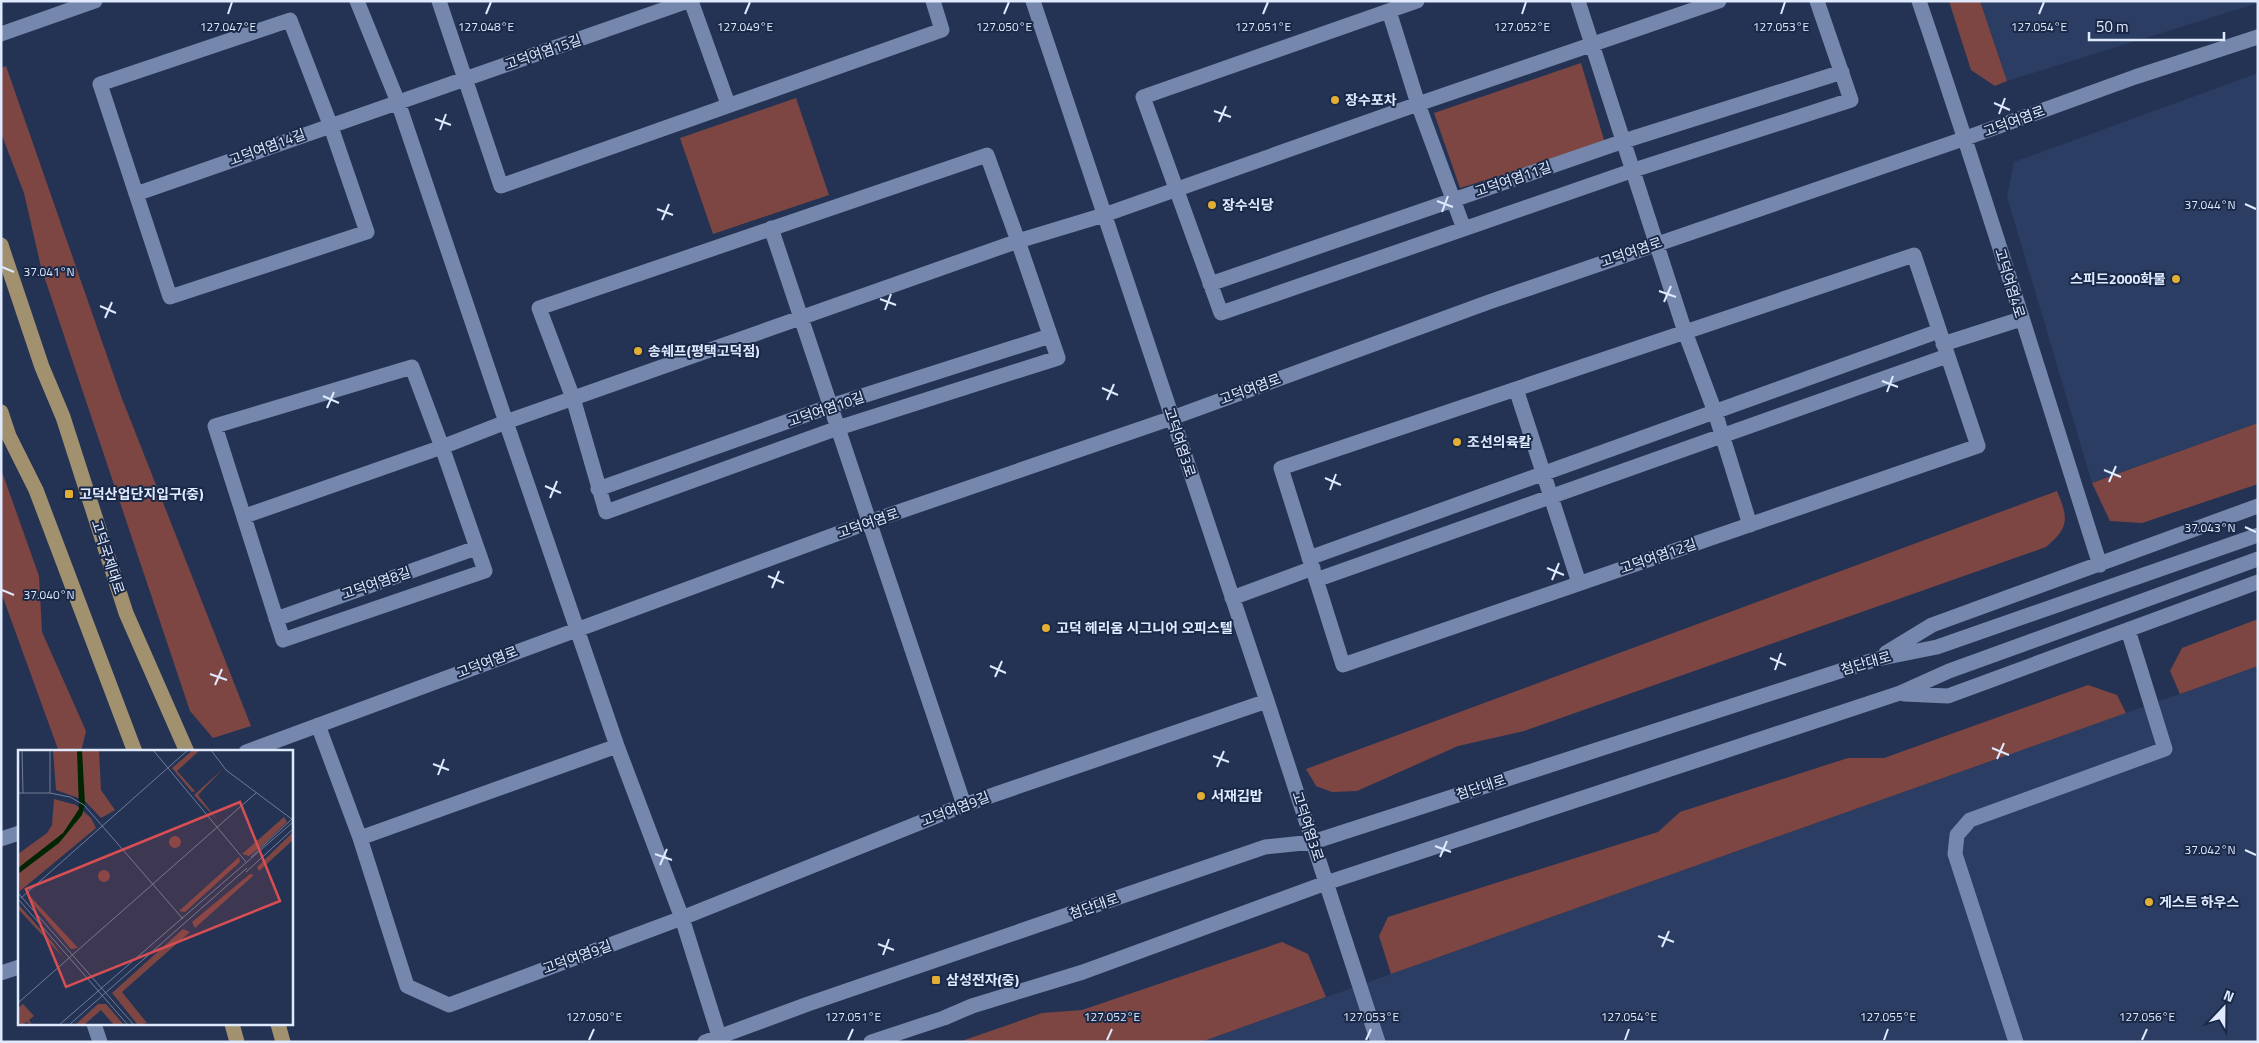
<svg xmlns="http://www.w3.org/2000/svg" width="2259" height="1043" font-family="'Titillium Web','Noto Sans KR',sans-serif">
<rect width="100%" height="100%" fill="#243353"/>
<!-- built -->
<path fill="#2b3d63" d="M 1980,1 L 2258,1 L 2258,3 L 2007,81 Z
M 2258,73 L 2258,423 L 2092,483 L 2007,197 L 2014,162 Z
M 2258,666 L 2258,1042 L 1201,1042 L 1391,974 Z"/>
<!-- green -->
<path fill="#7d4643" d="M 1949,1 L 1980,1 L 2007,81 L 1995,86 L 1971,70 Z
M 1581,63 L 1605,143 L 1460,188 L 1434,113 Z
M 6,66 L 121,396 L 251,726 L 213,738 L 190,711 L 41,267 L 24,193 L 1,133 L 1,68 Z
M 796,98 L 829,195 L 713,234 L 680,138 Z
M 2258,423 L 2258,484 L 2142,523 L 2110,521 L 2092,483 Z
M 1,469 L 39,576 L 42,632 L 86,731 L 81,752 L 59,752 L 1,592 Z
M 2057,491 C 2068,518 2070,527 2046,547 L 1524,731 L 1458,746 L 1357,791 L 1332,792 L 1316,786 L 1306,769 Z
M 2258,619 L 2258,666 L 2180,694 L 2170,671 L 2182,648 Z
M 2088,685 L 2117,695 L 2126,713 L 1391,974 L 1379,936 L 1388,917 L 1658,832 L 1680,812 L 1848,758 L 1884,758 Z
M 1282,942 L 1308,954 L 1326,997 L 1201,1042 L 959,1042 L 1042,1013 L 1082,1010 Z"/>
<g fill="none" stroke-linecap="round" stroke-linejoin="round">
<!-- minor -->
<path stroke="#7587ad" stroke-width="15" d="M 357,1 L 398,102 L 506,422 C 676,361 848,302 1018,241 L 1058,358 L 838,428 L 606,512 L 573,398 L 539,308 L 987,155 L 1018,241 L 1104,215 L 1418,104 L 1719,1
M 439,1 L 501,186 L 942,30 L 933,1
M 691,1 L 728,104
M 1033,1 L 1267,701 L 1378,1042
M 1417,1 L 1143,97 L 1221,313 L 1634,170 L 1851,100 L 1817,1
M 1578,1 L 1685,332 L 1715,412 L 1750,525
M 1919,1 C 1983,188 2040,377 2100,565
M 1389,11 L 1418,104 L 1464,229
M 290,20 L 330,124 L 367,232 L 170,297 L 100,84 Z
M 1,34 L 95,1
M 136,194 L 688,1
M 771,228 L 964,805
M 1914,255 L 1978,446 L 1343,665 L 1281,468 Z
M 1210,284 L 1624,141 L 1842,72
M 1943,344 L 2021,319
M 1516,389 L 1579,583
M 598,489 L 831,406 L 1050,336
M 245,516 L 442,447 L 412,367 L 215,426 L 283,640 L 485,571 L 442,447 L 506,422 L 617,746 L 360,838 L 407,986 L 449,1005 L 682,918 L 964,805 L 1267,701
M 1309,558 L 1939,331
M 1316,580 L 1947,356
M 1232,598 L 1313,568
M 276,619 L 476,548
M 1886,653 L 1932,625 L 2258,506
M 1904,694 L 1948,696 L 2258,582
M 318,725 L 360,838
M 617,746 L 682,918 L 719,1036
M 246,752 L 869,522 L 1172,418 L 1489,302 L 1966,138 L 2135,77 L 2258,37
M 1,839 L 19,833
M 1,973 L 19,967
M 94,1024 L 100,1042
M 705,1042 L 808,1004 L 1265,847 L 1313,842 L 1877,659 L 1937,647 L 2258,535
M 871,1042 L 944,1018 L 972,1006 L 1083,972 L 1326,883 L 1900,693 L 1949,671 L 2258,559
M 2016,1042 L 1955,854 L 1957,835 L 1970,820 L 2165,749 L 2128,630"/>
<!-- major -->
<path stroke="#a1916f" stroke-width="15" d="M 1,245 L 42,367 L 63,417 L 126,613 L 187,752
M 1,412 L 9,436 L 36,490 L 135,752
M 232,1024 L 237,1042
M 278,1024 L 283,1042"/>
</g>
<!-- ticks -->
<path fill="none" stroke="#dfeaff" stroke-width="2" d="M 228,14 L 232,2M 486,14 L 491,2M 745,14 L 750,2M 1004,14 L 1009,2M 1263,14 L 1268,2M 1522,14 L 1526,2M 1781,14 L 1785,2M 2039,14 L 2044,2M 1994,103 L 2010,110M 1214,111 L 1231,117M 1999,114 L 2005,98M 435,119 L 451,125M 1219,122 L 1226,106M 440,130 L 446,114M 1437,201 L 1453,207M 2245,204 L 2256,209M 657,209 L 673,215M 1442,212 L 1448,196M 662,220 L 669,204M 2,267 L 14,272M 1659,291 L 1676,297M 880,299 L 896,305M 1664,302 L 1671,286M 100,306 L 116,313M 885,310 L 891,294M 105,318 L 112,302M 1882,381 L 1898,387M 1102,388 L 1118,395M 1887,392 L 1893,376M 323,396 L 339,403M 1107,400 L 1114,384M 327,408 L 334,392M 2104,470 L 2121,477M 1325,478 L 1341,485M 2109,482 L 2116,466M 545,486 L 561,493M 1330,490 L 1336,474M 550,498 L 557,481M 2245,527 L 2256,532M 1547,568 L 1564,575M 768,576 L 784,583M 1552,580 L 1559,563M 772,588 L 779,571M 2,590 L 14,595M 1770,658 L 1786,665M 990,666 L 1006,673M 1775,670 L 1781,653M 210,674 L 227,680M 995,677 L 1002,661M 215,685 L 222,669M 1992,748 L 2009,755M 1213,756 L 1229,762M 1997,759 L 2004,743M 433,764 L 449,770M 1217,767 L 1224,751M 438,775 L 444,759M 1435,846 L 1451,852M 2245,850 L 2256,855M 655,854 L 672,860M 1440,857 L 1447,841M 660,865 L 667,849M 1658,936 L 1674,942M 878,944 L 894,950M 1662,947 L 1669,931M 883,955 L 889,939M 589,1040 L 594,1029M 848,1040 L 853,1029M 1107,1040 L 1112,1029M 1366,1040 L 1371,1029M 1625,1040 L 1629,1029M 1884,1040 L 1888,1029M 2142,1040 L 2147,1029"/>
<!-- markers -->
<g fill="#e2af34" stroke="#1b2948" stroke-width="2">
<circle cx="1335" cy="100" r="5"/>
<circle cx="1212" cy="205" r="5"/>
<circle cx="2176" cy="279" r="5"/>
<circle cx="638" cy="351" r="5"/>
<circle cx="1457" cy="442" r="5"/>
<rect x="64" y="489" width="10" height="10" rx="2.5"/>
<circle cx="1046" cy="628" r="5"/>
<circle cx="1201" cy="796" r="5"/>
<circle cx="2149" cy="902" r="5"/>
<rect x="931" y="975" width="10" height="10" rx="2.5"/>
</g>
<g text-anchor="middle" stroke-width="4" stroke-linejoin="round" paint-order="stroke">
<!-- street labels -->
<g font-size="14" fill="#dfeaff" stroke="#1b2948">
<text transform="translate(543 52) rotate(-19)" y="5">고덕여염15길</text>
<text transform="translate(2014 121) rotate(-20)" y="5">고덕여염로</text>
<text transform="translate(267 147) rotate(-20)" y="5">고덕여염14길</text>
<text transform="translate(1513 179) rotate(-19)" y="5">고덕여염11길</text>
<text transform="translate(1631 252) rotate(-19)" y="5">고덕여염로</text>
<text transform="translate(2010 283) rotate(73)" y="5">고덕여염4로</text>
<text transform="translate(1250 389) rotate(-20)" y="5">고덕여염로</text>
<text transform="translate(826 409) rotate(-19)" y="5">고덕여염10길</text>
<text transform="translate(1180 442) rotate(72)" y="5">고덕여염3로</text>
<text transform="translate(868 523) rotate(-19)" y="5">고덕여염로</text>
<text transform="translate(1658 556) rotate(-19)" y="5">고덕여염12길</text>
<text transform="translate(108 557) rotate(72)" y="5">고덕국제대로</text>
<text transform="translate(376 583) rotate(-19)" y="5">고덕여염8길</text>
<text transform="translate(487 662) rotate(-21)" y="5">고덕여염로</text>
<text transform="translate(1866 663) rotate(-16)" y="5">첨단대로</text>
<text transform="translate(1481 787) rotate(-18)" y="5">첨단대로</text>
<text transform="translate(955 809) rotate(-21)" y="5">고덕여염9길</text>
<text transform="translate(1308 826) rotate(72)" y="5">고덕여염3로</text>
<text transform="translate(1094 906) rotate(-19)" y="5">첨단대로</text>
<text transform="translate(577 957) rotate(-20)" y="5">고덕여염9길</text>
</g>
<!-- poi labels -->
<g font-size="14" font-weight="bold" fill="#dfeaff" stroke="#1b2948" text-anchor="start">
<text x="1345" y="105">장수포차</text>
<text x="1222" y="210">장수식당</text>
<text x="2166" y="284" text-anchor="end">스피드2000화물</text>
<text x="648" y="356">송쉐프(평택고덕점)</text>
<text x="1467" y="447">조선의육칼</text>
<text x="79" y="499">고덕산업단지입구(중)</text>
<text x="1056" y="633">고덕 헤리움 시그니어 오피스텔</text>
<text x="1211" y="801">서재김밥</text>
<text x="2159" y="907">게스트 하우스</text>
<text x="946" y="985">삼성전자(중)</text>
</g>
</g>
<!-- overview -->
<g transform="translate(18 750)">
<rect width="275" height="275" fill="#243353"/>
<path d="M 35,0 L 81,0 L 83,40 L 97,60 L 83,68 L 66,50 L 38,40 ZM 175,0 L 182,0 L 159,21 L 177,41 L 174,42 L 154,18 ZM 205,19 L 180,45 L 200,71 L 176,45 ZM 36,49 L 58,55 L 73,68 L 78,78 L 2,141 L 0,104 L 29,83 L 34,75 ZM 266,67 L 269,72 L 245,95 L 231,106 L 224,104 ZM 275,82 L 275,90 L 241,121 L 239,117 ZM151 92a6 6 0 1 1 12 0a6 6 0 1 1-12 0ZM 221,107 L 222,112 L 167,162 L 161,161 ZM80 126a6 6 0 1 1 12 0a6 6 0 1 1-12 0ZM 232,124 L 236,125 L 177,178 L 174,172 ZM 11,145 L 35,171 L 60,198 L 53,199 L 10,148 ZM 0,154 L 34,192 L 45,207 L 0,159 ZM 165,179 L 172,182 L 104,242 L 129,273 L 120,275 L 94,243 ZM 5,254 L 16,266 L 11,270 L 14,275 L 9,272 L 3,275 L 0,271 L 0,258 ZM 80,254 L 88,254 L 106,275 L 96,275 L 83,260 L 66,275 L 57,275 Z" fill="#7d4643"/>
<path d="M 59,0 L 64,0 L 67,54 L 64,65 L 41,93 L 0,124 L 0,118 L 45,83 L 61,59 Z" fill="#012504"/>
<path fill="none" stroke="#6f7c98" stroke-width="1" d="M 4,0 L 5,43M 32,0 L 32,43 L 52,47 L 66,55 L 165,169M 135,0 L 228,112M 193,0 L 208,20 L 275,70M 0,43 L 32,43M 233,107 L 274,69M 228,122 L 275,79M 0,143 L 116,275M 3,148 L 170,0M 0,149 L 110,275M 0,253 L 238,43M 41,275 L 275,72M 51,275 L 229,118"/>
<path fill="#d84f53" fill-opacity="0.15" stroke="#d84f53" stroke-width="2.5" d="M 222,52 L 262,151 L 48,237 L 8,139 Z"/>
<rect width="275" height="275" fill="none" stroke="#dfeaff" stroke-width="2.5"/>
</g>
<g font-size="12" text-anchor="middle" fill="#dfeaff" stroke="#1b2948" stroke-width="4" stroke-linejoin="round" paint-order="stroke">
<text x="1004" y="31">127.050°E</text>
<text x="1263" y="31">127.051°E</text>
<text x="1781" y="31">127.053°E</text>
<text x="2039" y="31">127.054°E</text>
<text x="228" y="31">127.047°E</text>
<text x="486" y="31">127.048°E</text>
<text x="745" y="31">127.049°E</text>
<text x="1522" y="31">127.052°E</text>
<text x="2210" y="209">37.044°N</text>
<text x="49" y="276">37.041°N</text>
<text x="2210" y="532">37.043°N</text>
<text x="49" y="599">37.040°N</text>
<text x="2210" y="854">37.042°N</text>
<text x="594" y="1021">127.050°E</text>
<text x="853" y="1021">127.051°E</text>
<text x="1112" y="1021">127.052°E</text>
<text x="1371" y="1021">127.053°E</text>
<text x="1629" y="1021">127.054°E</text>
<text x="1888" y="1021">127.055°E</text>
<text x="2147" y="1021">127.056°E</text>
</g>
<!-- border -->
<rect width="2259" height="1043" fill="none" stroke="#dfeaff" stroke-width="5"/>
<!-- north arrow -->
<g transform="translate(2224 1008) rotate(22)" stroke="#1b2948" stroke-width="4" paint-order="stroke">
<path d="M0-4L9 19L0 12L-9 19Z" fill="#dfeaff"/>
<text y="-8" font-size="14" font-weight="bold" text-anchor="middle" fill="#dfeaff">N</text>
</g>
<!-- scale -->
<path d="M2089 32v8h135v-8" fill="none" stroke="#dfeaff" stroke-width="2.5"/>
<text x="2096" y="32" font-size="15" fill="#dfeaff" stroke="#1b2948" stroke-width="4" paint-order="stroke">50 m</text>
</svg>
